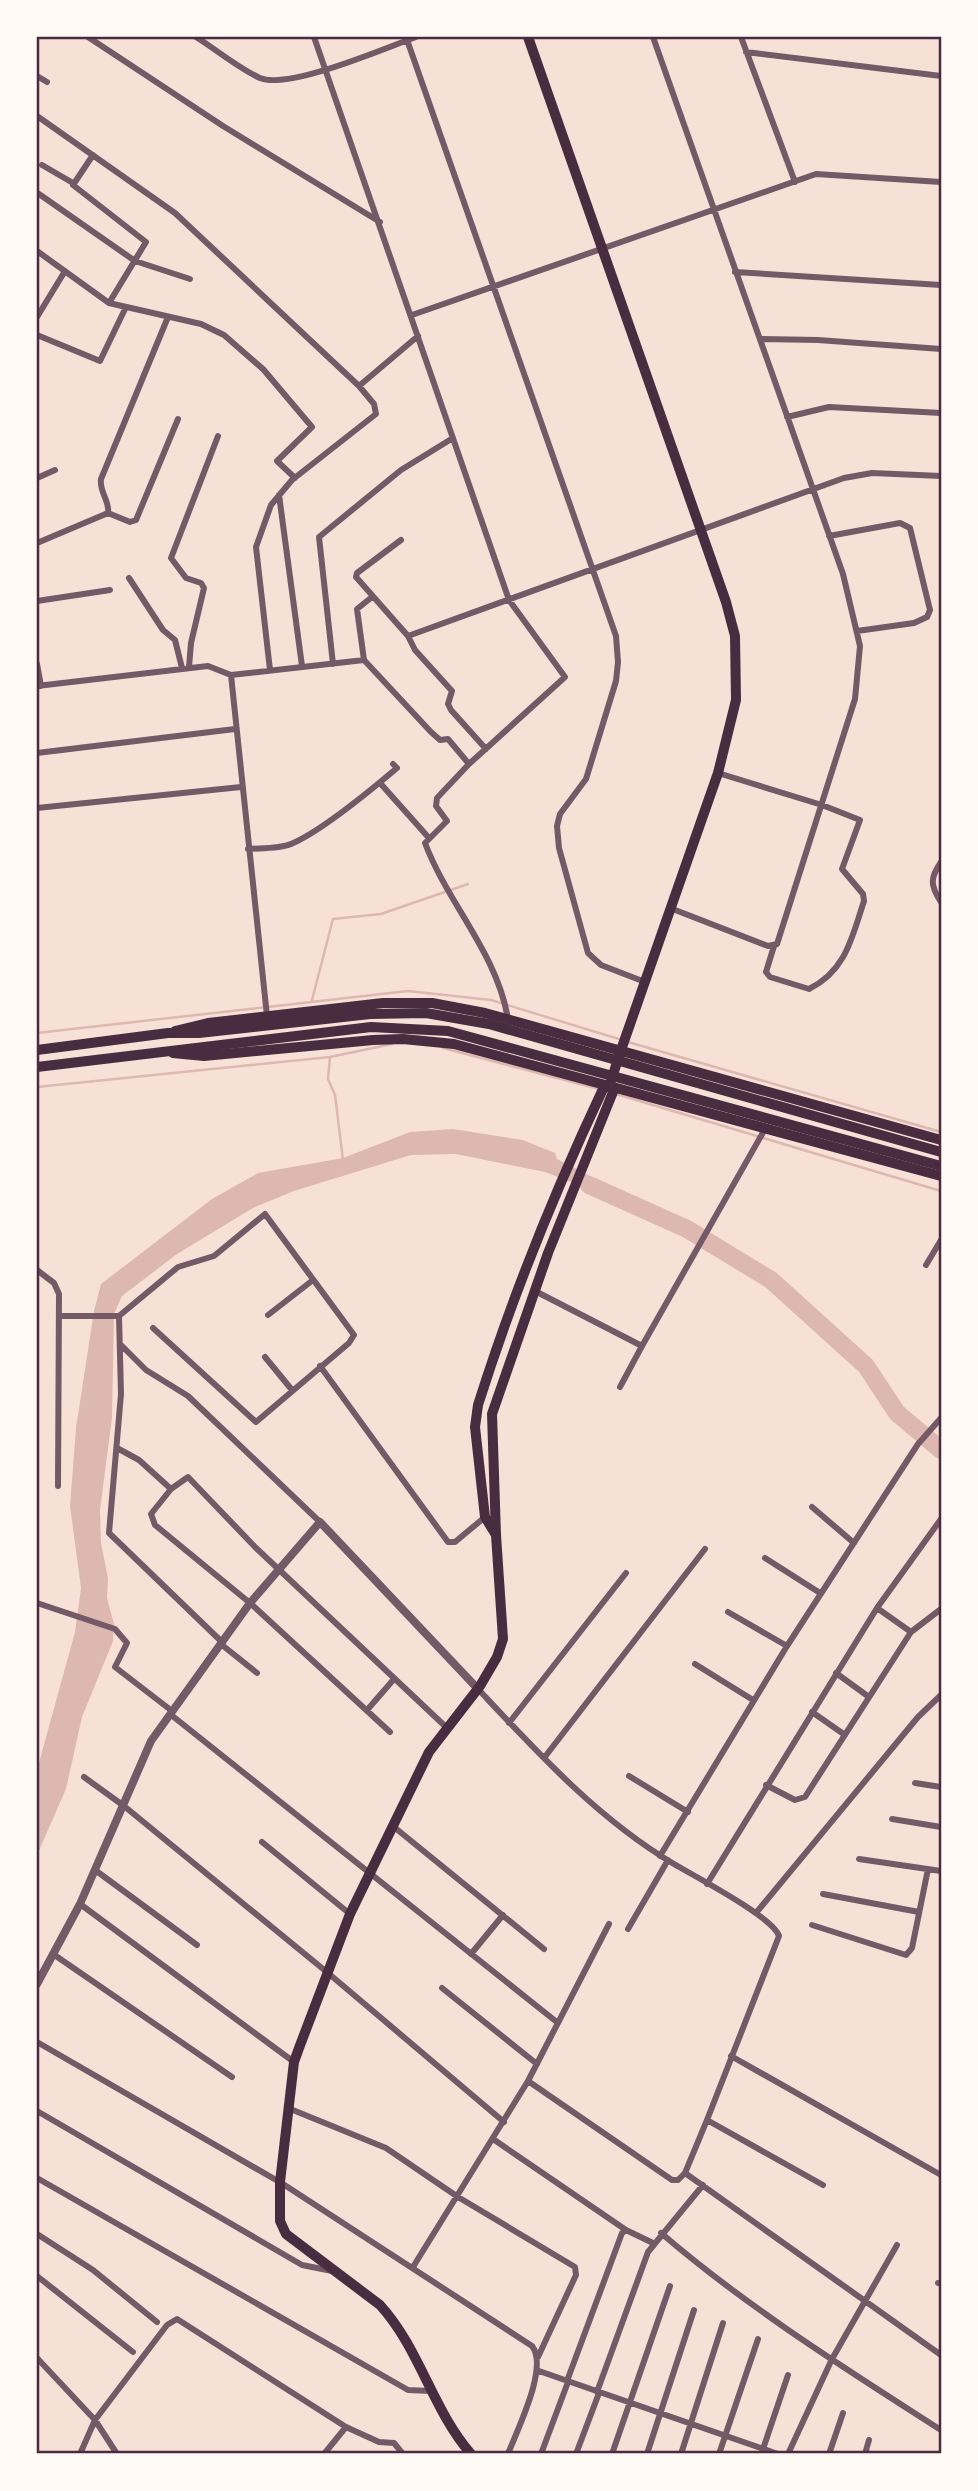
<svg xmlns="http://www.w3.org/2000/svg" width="978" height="2491" font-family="Roboto,sans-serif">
<rect width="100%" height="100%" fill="#f7e1d7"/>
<!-- water -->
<path fill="#dcb8b0" d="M 453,1129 L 523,1140 L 555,1153 L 557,1159 L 610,1186 L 608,1196 L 545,1172 L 456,1154 L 411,1155 L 294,1191 L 253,1208 L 177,1254 L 122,1296 L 114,1314 L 112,1418 L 100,1510 L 101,1543 L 108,1578 L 107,1598 L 114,1624 L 113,1641 L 82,1717 L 66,1789 L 37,1855 L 37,1770 L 75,1632 L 81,1588 L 70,1506 L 76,1428 L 94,1311 L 101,1284 L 212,1199 L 258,1173 L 343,1158 L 410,1132 Z"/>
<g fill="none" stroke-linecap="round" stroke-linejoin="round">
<!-- stream -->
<path stroke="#dcb8b0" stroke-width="2.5" d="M 312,1000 L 333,919 L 381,914 L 468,884
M 37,1033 L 408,991 L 491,1000 L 622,1040
M 628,1042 L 941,1132
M 443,1048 L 599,1089
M 330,1057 L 328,1079 L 335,1095 L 343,1160
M 37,1087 L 330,1057 L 392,1044
M 616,1094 L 941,1191"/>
<!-- river -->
<path stroke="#dcb8b0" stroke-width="18" d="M 589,1185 L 687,1229 L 771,1280 L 866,1366 L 897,1413 L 941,1450"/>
<!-- minor -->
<path stroke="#755966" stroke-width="6" d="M 88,37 L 223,126 L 380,222
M 196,37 C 217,50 238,68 260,78 C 289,90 385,48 416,37
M 314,37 L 509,600 L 565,677 L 469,764 L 437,798 L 436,806 L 447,821 L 425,843 C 448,904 497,953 508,1019
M 406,37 L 616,636 L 618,662 L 616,681 L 586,779 L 560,814 L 557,826 L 559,848 L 588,953 L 601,965 L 645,982
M 653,37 L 843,574 L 860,646 L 855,699 L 777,944 L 768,946 L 670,908
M 741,37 L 795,182
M 746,52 L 941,76
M 37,76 L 47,82
M 37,116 L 175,213 L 359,386
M 93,155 L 73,185 L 146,242 L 109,303
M 42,165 L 73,183
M 39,194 L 135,261 L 190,279
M 37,251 L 109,303 L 201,324 L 224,335 L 263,369 L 312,427 L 277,461 L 295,478
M 735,272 L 941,285
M 412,315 L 816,174 L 941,182
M 37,317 L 65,271
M 37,335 L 100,361 L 125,309
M 760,339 L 818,340 L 941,349
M 787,417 L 829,407 L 941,413
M 37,478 L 55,470
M 279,495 L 302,666
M 108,513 C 110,501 99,492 101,479 L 168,317
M 829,536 L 900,523 L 910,528 L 930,610 L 927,617 L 914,623 L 857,631
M 401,540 L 357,573 L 356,577 L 408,636 L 844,478 L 872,473 L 941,476
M 37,543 L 108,513 L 130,522 L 136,520 L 178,419
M 129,578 L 163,630 L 175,640 L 182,668
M 37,601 L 110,590
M 408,636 L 415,650 L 452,691 L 448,704 L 451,710 L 486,749
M 364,660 L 431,732 L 440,740 L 448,739 L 469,764
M 364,660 L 357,609 L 372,597
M 37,664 L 41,686
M 333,664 L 319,537 L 401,470 L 453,438
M 189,667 L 191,643 L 204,588 L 201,583 L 186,578 L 171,558 L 218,436
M 270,670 L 256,547 L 271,505 L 292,480 L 376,414 L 374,404 L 359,386 L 418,336
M 231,675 L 267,1016
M 231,675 L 364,660
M 37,686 L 208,666 L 231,675
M 37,753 L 235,729
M 718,773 L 822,805 L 860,820 L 842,869 L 863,894 L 864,901 C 852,937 846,971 809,989 L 770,977 L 766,972 L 774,946
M 380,783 L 429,838
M 37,808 L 241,787
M 248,849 C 261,848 279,849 291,844 C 322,831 371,790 397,768 L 393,764
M 941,862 C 930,878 930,885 941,902
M 926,1265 L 941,1240
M 37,1270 L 54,1283 L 59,1294 L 58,1486
M 535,1291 L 642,1346 L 765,1129
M 268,1315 L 313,1280
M 59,1316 L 119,1316 L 178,1267 L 214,1256 L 265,1214 L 354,1335 L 349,1343 L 256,1422 L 153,1328
M 119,1316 L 121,1394 L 109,1533 L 223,1643
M 122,1346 L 146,1370 L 188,1396 L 320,1522
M 265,1357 L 292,1390
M 320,1366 L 448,1542 L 455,1542 L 485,1517
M 620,1387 L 642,1346
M 117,1448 L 139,1460 L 171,1489 L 151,1514 L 155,1525 L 250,1603 L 390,1732
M 171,1489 L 188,1477 L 256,1548 L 446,1727
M 812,1507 L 854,1543
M 765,1558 L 820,1593
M 37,1603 L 115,1629 L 127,1643 L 115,1667 L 172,1711
M 877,1608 L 911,1632
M 728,1612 L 787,1646
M 222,1645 L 257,1673
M 695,1664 L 753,1700
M 836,1673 L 869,1697
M 478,1689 C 538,1753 598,1819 674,1864 C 694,1876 773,1917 779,1936 L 707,2120 L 685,2173 L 678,2180 L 672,2180 L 528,2081
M 368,1709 L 394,1679
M 812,1712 L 845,1735
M 170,1714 L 558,2023
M 509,1723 L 626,1573
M 544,1758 L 705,1549
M 629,1776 L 688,1812
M 84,1777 L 124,1806 L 328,1973 L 504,2122
M 915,1783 L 941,1787
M 766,1785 L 795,1800 L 805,1797 L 911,1632 L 941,1609
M 892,1819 L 941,1827
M 394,1827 L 544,1949
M 262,1842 L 350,1914
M 660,1856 L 787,1646 L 918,1444 L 941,1418
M 859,1859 L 941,1871
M 95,1870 L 197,1945
M 707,1884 L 877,1608 L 941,1519
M 823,1894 L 919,1912
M 80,1904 L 294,2062
M 756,1913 L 918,1717 L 941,1695
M 812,1925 L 906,1955 L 912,1948 L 928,1869
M 628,1929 L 668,1860
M 53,1954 L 232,2077
M 471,1954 L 503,1915
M 442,1988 L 537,2064
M 37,2042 L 283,2184 L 532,2346 C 549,2367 517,2430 508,2454
M 731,2056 L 941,2175
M 288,2108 L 386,2148 L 458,2197 L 575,2267 L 576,2275 L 538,2357
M 37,2111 L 302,2265 L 332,2271
M 707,2120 L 823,2185
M 493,2139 L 626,2230
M 685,2173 L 941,2355
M 37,2178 L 408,2390 L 431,2391
M 661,2233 C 747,2307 846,2369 941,2430
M 37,2234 L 93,2270 L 157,2322
M 413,2267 L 528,2081 L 609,1924
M 37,2276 L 133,2352
M 938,2283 L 941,2284
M 37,2358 L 95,2420 L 117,2454
M 539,2371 L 778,2454
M 567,2381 L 622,2233 L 626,2230 L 653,2243
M 597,2392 L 648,2252 L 703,2185
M 763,2449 L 788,2375
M 80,2454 L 95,2420 L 167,2325 L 177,2319 L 346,2427 L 379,2442 L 394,2443 L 403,2454
M 128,2454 L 132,2454
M 324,2454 L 346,2427
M 541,2454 L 568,2382
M 576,2454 L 599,2393
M 612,2454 L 670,2286
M 647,2454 L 694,2310
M 681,2454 L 723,2323
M 719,2454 L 758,2339
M 788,2454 L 832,2359 L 897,2245
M 829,2454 L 843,2413
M 865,2454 L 869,2440"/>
<!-- tertiary -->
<path stroke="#755966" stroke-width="8" d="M 37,1984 L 80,1904 L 151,1741 L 250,1603 L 320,1522 L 478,1689"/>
<!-- primary -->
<path stroke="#4a2c40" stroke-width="10" d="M 175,1031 L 208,1023 L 383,1003 L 432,1003 L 485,1013 L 941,1140
M 173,1053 L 204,1056 L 373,1040 L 403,1039 L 454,1044 L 941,1176
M 496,1535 L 492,1414 L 548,1253 L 613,1092 L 610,1084 L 621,1050 L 718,773 L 736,700 L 735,636 L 726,602 L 528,37
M 471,2454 C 432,2409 420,2349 380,2305 L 286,2234 L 280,2221 L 280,2182 L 294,2062 L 299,2048 L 350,1914 L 429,1752 L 480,1686 L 497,1657 L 503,1639 L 496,1535 L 485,1517 L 475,1427 L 478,1405 C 512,1297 555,1191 603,1089 L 610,1084"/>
<!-- trunk -->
<path stroke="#4a2c40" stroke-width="10" d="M 37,1050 L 168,1033 L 199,1033 L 370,1014 L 426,1013 L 489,1024 L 941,1152
M 37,1067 L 371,1027 L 448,1031 L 941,1166"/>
</g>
<!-- border -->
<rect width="978" height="2491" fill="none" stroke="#fffaf5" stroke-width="77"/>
<rect x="38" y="38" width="902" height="2414" fill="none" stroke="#4a2c40" stroke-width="2.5"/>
</svg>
